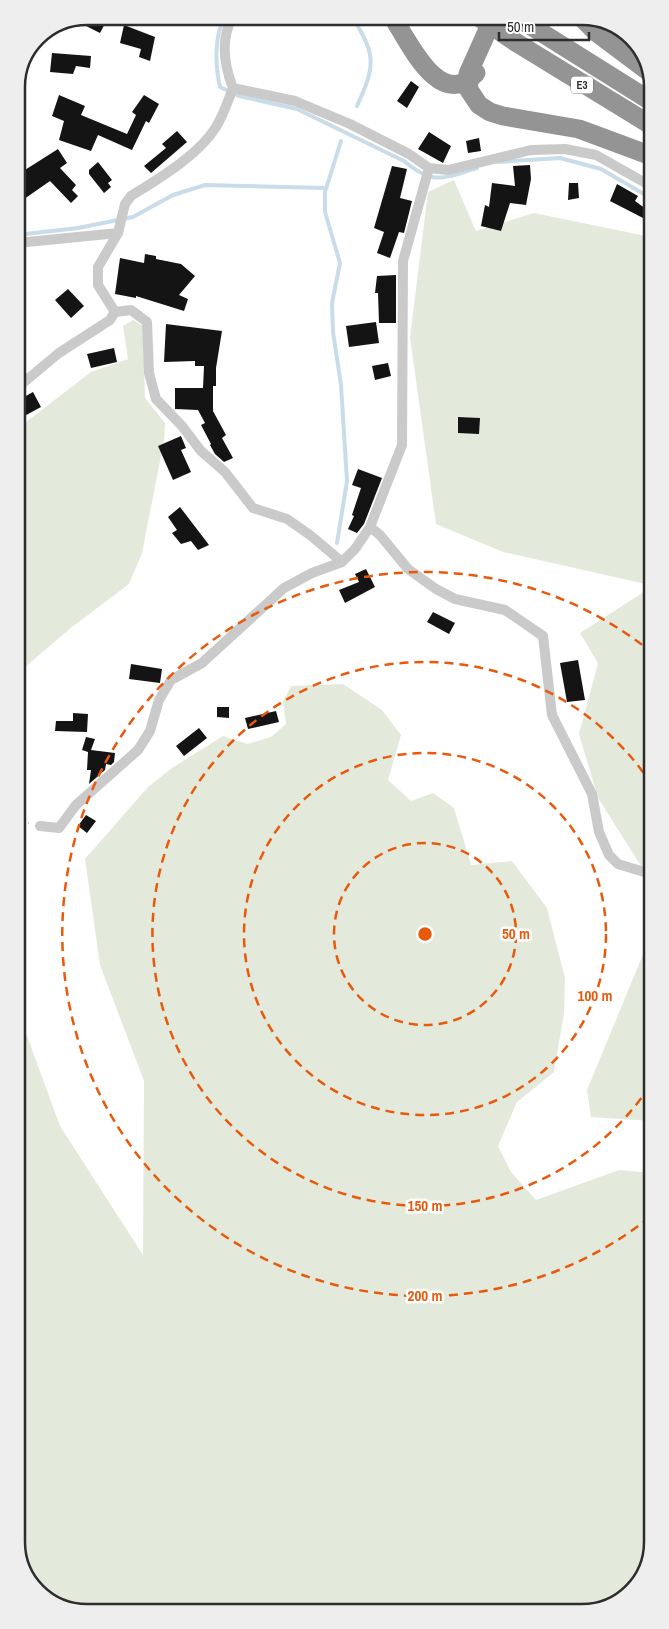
<svg xmlns="http://www.w3.org/2000/svg" width="669" height="1629" font-family="'Archivo Narrow',sans-serif">
<rect width="100%" height="100%" fill="#fff"/>
<!-- green -->
<path fill="#e3eadb" d="M 454,180 L 476,231 L 534,213 L 646,236 L 650,232 L 650,585 L 503,552 L 436,524 L 410,337 L 428,192 Z
M 133,320 L 143,326 L 145,398 L 165,423 L 164,441 L 142,553 L 129,584 L 72,627 L 18,673 L 17,429 L 91,372 L 128,359 L 123,326 Z
M 650,588 L 651,865 L 641,866 L 598,798 L 579,734 L 598,663 L 580,633 Z
M 343,684 L 382,710 L 401,735 L 388,780 L 411,801 L 433,793 L 454,808 L 471,865 L 512,861 L 547,908 L 565,978 L 564,1013 L 554,1072 L 517,1102 L 498,1146 L 511,1172 L 536,1200 L 619,1170 L 652,1173 L 653,1542 L 638,1585 L 605,1609 L 82,1613 L 44,1598 L 20,1565 L 19,1014 L 60,1126 L 143,1255 L 144,1081 L 100,965 L 85,859 L 148,787 L 172,768 L 223,736 L 247,744 L 271,737 L 286,724 L 283,702 L 291,686 Z
M 651,935 L 652,1121 L 591,1117 L 587,1090 Z"/>
<g fill="none" stroke-linecap="round" stroke-linejoin="round">
<!-- stream -->
<path stroke="#c8dce9" stroke-width="4" d="M 225,16 C 214,36 215,65 220,87 L 239,96 L 297,109 L 404,161 C 434,186 443,178 477,168
M 352,16 C 376,56 376,64 357,106
M 498,162 L 560,158 L 601,169 L 649,197
M 17,235 L 78,228 L 133,217 L 173,195 L 205,185 L 326,188
M 337,543 L 347,481 L 341,385 L 333,332 L 332,303 L 340,263 L 325,212 L 325,192 L 341,141"/>
</g>
<!-- building -->
<path fill="#141414" d="M 87,16 L 109,16 L 100,33 L 76,21 Z
M 124,25 L 155,37 L 150,61 L 139,57 L 141,49 L 120,43 Z
M 52,53 L 91,56 L 90,68 L 76,66 L 73,74 L 50,72 Z
M 411,81 L 419,87 L 407,108 L 397,101 Z
M 59,95 L 85,106 L 81,115 L 127,134 L 136,115 L 132,112 L 144,95 L 159,104 L 149,123 L 146,121 L 132,150 L 98,135 L 91,151 L 59,140 L 64,121 L 52,116 Z
M 177,131 L 187,142 L 151,173 L 144,166 L 166,148 L 162,144 Z
M 429,132 L 451,146 L 443,163 L 418,149 Z
M 479,138 L 481,151 L 468,153 L 466,141 Z
M 58,149 L 67,163 L 60,168 L 76,185 L 72,190 L 78,196 L 71,203 L 50,181 L 17,204 L 17,175 Z
M 98,162 L 112,180 L 108,183 L 111,187 L 104,193 L 89,174 L 89,170 Z
M 530,165 L 531,179 L 526,205 L 510,203 L 501,231 L 481,226 L 485,205 L 489,207 L 492,183 L 515,186 L 513,166 Z
M 392,166 L 407,169 L 400,198 L 412,201 L 404,233 L 399,232 L 390,258 L 377,253 L 384,232 L 374,228 Z
M 569,183 L 578,183 L 579,198 L 568,200 Z
M 617,184 L 638,196 L 635,201 L 646,209 L 643,218 L 610,201 Z
M 145,254 L 156,256 L 156,259 L 181,264 L 195,276 L 179,295 L 188,299 L 184,311 L 136,296 L 136,298 L 115,294 L 120,258 L 144,263 Z
M 396,275 L 396,323 L 379,323 L 378,293 L 375,293 L 377,276 Z
M 68,289 L 84,306 L 71,318 L 55,300 Z
M 376,322 L 379,343 L 349,347 L 346,326 Z
M 166,324 L 222,331 L 216,368 L 216,386 L 213,386 L 213,411 L 226,435 L 222,438 L 233,458 L 224,462 L 215,454 L 210,445 L 211,444 L 201,425 L 205,423 L 198,410 L 175,409 L 175,388 L 203,388 L 204,366 L 195,366 L 195,361 L 164,362 Z
M 114,348 L 117,362 L 91,368 L 87,354 Z
M 388,363 L 391,376 L 375,380 L 372,366 Z
M 33,392 L 41,407 L 17,420 L 17,401 Z
M 458,417 L 480,418 L 479,434 L 458,433 Z
M 181,436 L 186,448 L 181,450 L 191,472 L 173,480 L 158,446 Z
M 358,469 L 382,478 L 364,524 L 357,533 L 348,529 L 354,516 L 352,515 L 361,488 L 352,485 Z
M 180,507 L 206,541 L 209,545 L 198,550 L 191,541 L 181,544 L 172,533 L 177,530 L 168,517 Z
M 366,569 L 375,587 L 345,603 L 339,590 L 359,582 L 355,574 Z
M 433,612 L 455,623 L 449,634 L 427,622 Z
M 578,660 L 585,700 L 567,702 L 560,663 Z
M 131,664 L 162,669 L 160,683 L 129,679 Z
M 217,707 L 229,707 L 229,718 L 217,717 Z
M 276,711 L 279,722 L 248,729 L 245,718 Z
M 73,713 L 88,714 L 87,732 L 55,731 L 56,721 L 73,721 Z
M 199,728 L 207,738 L 184,756 L 176,746 Z
M 86,737 L 95,739 L 91,750 L 115,753 L 114,762 L 111,765 L 106,764 L 105,770 L 89,784 L 91,770 L 87,770 L 88,752 L 82,750 Z
M 86,815 L 96,821 L 87,833 L 78,826 Z"/>
<g fill="none" stroke-linecap="round" stroke-linejoin="round">
<!-- path -->
<path stroke="#cacaca" stroke-width="2" stroke-dasharray="2.5 2.5" stroke-linecap="butt" d="M 18,823 L 29,823"/>
<!-- minor -->
<path stroke="#cacaca" stroke-width="10" d="M 233,88 L 295,101 L 350,124 L 409,154 L 429,168 L 448,170 L 531,150 L 565,149 L 596,155 L 649,185
M 17,243 L 118,233
M 115,312 L 131,310 L 147,322 L 149,373 L 156,399 L 182,426 L 201,451 L 225,472 L 253,508 L 287,519 L 310,535 L 342,562
M 115,312 L 98,285 L 98,267 L 118,233 L 125,204 L 131,196 C 158,179 199,155 216,127 C 223,116 228,101 233,88 C 224,65 220,39 233,16
M 17,388 L 59,353 L 110,320 L 115,312
M 370,527 L 380,535 L 408,569 L 436,589 L 455,599 L 505,610 L 543,636 L 552,715 L 592,794 L 599,832 L 609,855 L 618,864 L 651,874
M 40,826 L 59,828 L 76,805 L 138,750 L 150,731 L 159,700 L 171,680 L 202,663 L 284,588 L 312,573 L 342,562 L 355,549 L 370,527 L 402,445 L 403,261 L 429,168"/>
<!-- motorway -->
<path stroke="#949494" stroke-width="19" d="M 392,16 C 409,42 440,112 476,73
M 494,16 L 468,74 L 469,90 L 479,105 L 490,112 L 503,116 L 579,129 L 649,155
M 515,16 L 649,100
M 580,16 L 597,33 L 649,72
M 517,43 L 649,124"/>
<!-- motorway-bridge -->
<path stroke="#949494" stroke-width="19" d="M 477,16 L 517,43"/>
</g>
<!-- distance rings -->
<g fill="none" stroke="#e8590c" stroke-width="2.5" stroke-dasharray="9 6">
<circle cx="425" cy="934" r="91"/>
<circle cx="425" cy="934" r="181"/>
<path d="M650 1086A272 272 0 1 1 650 782"/>
<path d="M650 1217A362 362 0 1 1 650 651"/>
</g>
<g text-anchor="middle" stroke-width="5" stroke-linejoin="round" paint-order="stroke">
<!-- shield labels -->
<rect fill="#fff" stroke="#6c6c6c" stroke-width="1" x="571" y="76.5" width="22" height="17" rx="4"/>
<g font-size="11" font-weight="bold" fill="#2d2d2d">
<text x="582" y="89">E3</text>
</g>
</g>
<!-- crop -->
<path d="M0 0H669V1629H0ZM87 25H582A62 62 0 0 1 644 87V1542A62 62 0 0 1 582 1604H87A62 62 0 0 1 25 1542V87A62 62 0 0 1 87 25Z" fill="#eee" fill-rule="evenodd"/>
<path fill="none" stroke="#2d2d2d" stroke-width="2.5" d="M87 25H582A62 62 0 0 1 644 87V1542A62 62 0 0 1 582 1604H87A62 62 0 0 1 25 1542V87A62 62 0 0 1 87 25Z"/>
<circle cx="425" cy="934" r="8" fill="#e8590c" stroke="#fff" stroke-width="2.5"/>
<g font-size="15" text-anchor="middle" font-weight="bold" fill="#e8590c" stroke="#fff" stroke-width="5" stroke-linejoin="round" paint-order="stroke">
<text x="516" y="939">50 m</text>
<text x="595" y="1001">100 m</text>
<text x="425" y="1211">150 m</text>
<text x="425" y="1301">200 m</text>
</g>
<!-- scale -->
<path d="M499 32v8h90v-8" fill="none" stroke="#2d2d2d" stroke-width="2.5"/>
<text x="507" y="32" font-size="15" fill="#2d2d2d" stroke="#ffffff" stroke-width="4" paint-order="stroke">50 m</text>
</svg>
